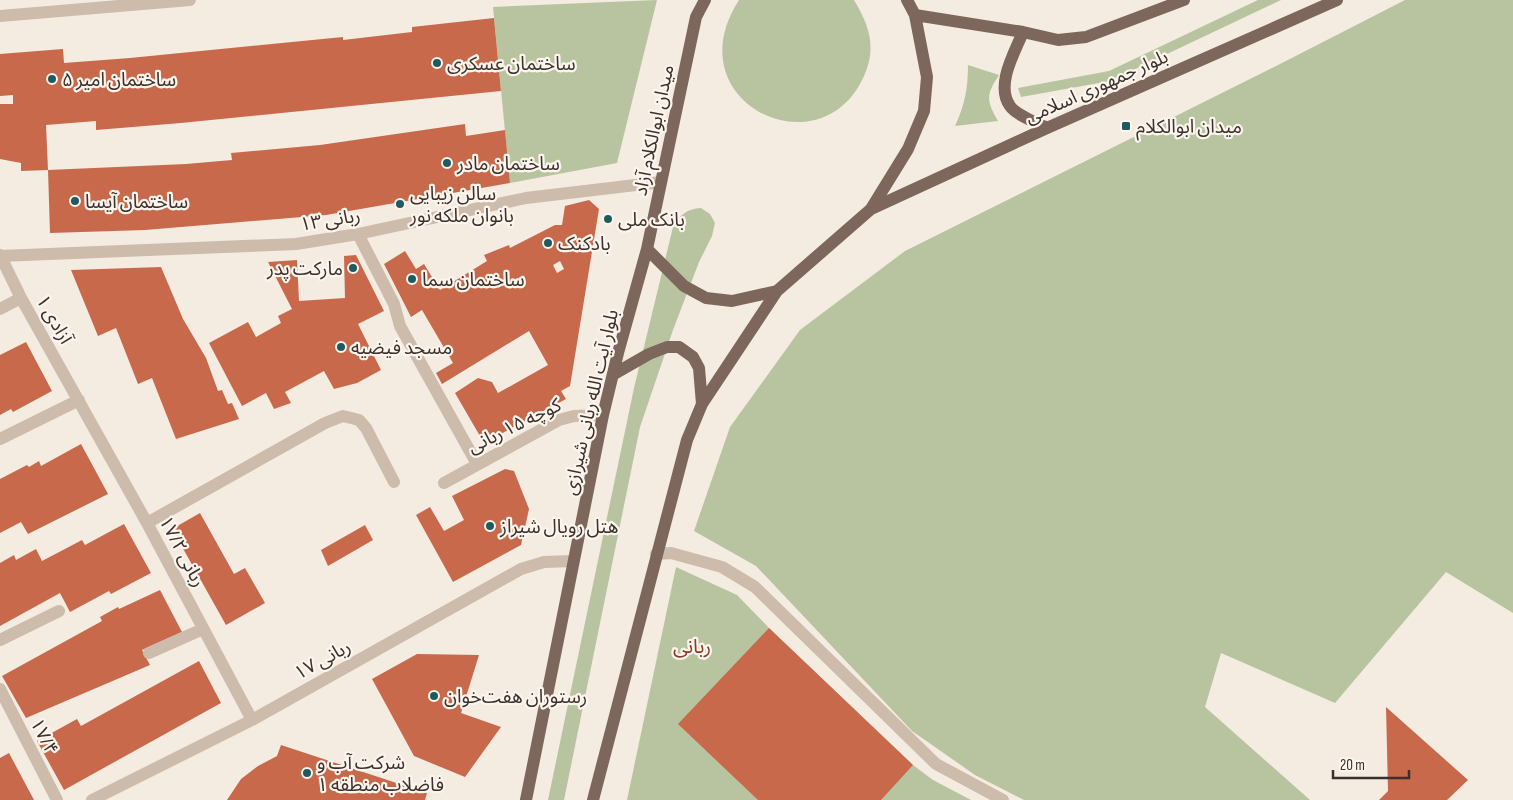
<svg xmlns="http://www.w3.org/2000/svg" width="1513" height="800" font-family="'Sofia Sans Condensed','Noto Sans Arabic',sans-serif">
<rect width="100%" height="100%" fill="#f4ebe1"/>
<!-- green -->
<path fill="#b8c4a0" d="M 657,0 L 617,163 L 510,183 L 493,7 Z
M 739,0 L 854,0 C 869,25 877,47 864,76 C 821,173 673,102 739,0 Z
M 1258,0 L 1281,0 L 1110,81 L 1021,97 L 1018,88 L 1109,71 Z
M 1405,0 L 1513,0 L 1513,613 L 1446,572 L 1335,703 L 1221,653 L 1205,707 L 1310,800 L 1024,800 L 975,775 L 912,731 L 756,566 L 694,531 L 730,427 L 800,330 L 905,251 L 1284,62 Z
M 968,65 L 999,75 C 986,95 986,100 998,121 L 955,126 C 965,105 968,87 968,65 Z
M 701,208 L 710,214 L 715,223 L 712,236 L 699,262 L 673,330 L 640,427 L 564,800 L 548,800 L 634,388 L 673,227 C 680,215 686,209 701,208 Z
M 676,567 L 737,595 L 769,628 L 913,765 L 933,780 L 971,800 L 627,800 Z"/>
<!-- building -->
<path fill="#c8694b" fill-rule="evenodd" d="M 494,18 L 501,91 L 181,123 L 96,130 L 96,121 L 46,125 L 48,170 L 21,171 L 21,163 L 0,159 L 0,104 L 13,104 L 13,95 L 0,96 L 0,54 L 63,49 L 64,63 L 130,58 L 343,37 L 343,40 L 412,32 L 412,27 Z
M 465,124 L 466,136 L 505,130 L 510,183 L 326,215 L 145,230 L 50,233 L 48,170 L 186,164 L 232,160 L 231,153 L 320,145 Z
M 589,200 L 599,209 L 570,386 L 561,391 L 566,399 L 484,443 L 455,393 L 478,378 L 492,382 L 498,393 L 548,365 L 529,331 L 442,384 L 436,373 L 453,363 L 422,310 L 411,317 L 384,264 L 405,251 L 416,269 L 424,264 L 440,290 L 487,261 L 484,255 L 509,245 L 510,248 L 555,225 L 562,225 L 565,206 ZM 560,261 L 564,269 L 557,273 L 553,265 Z
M 356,255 L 384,311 L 358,324 L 381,370 L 357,383 L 334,389 L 324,371 L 285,392 L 291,403 L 274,409 L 266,393 L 242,406 L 209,343 L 248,322 L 256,337 L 281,323 L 278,316 L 292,309 L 268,262 L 297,260 L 299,301 L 345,298 L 344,256 Z
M 161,267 L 183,319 L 206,358 L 218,391 L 222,390 L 228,404 L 232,403 L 239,419 L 176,439 L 152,378 L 138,384 L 116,328 L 98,336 L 71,270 Z
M 26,342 L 52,391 L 13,412 L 11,409 L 0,415 L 0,355 Z
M 81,444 L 108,494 L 28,534 L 21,522 L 0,533 L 0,479 L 27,465 L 29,467 L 39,461 L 41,466 Z
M 505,469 L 514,471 L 529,509 L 521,545 L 453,582 L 416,515 L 430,507 L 444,531 L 464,520 L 452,496 Z
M 200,513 L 234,574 L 245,568 L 265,603 L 226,625 L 172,529 Z
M 124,524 L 151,573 L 111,594 L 109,591 L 70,612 L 60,593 L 0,626 L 0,563 L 14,555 L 16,560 L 36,549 L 42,561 L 82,540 L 85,545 Z
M 365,525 L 373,540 L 328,566 L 321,550 Z
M 160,590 L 182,632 L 142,650 L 150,665 L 26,718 L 2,676 L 102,621 L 100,617 L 118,607 L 119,609 Z
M 769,628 L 913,765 L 881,800 L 758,800 L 678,724 Z
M 417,654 L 479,655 L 461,713 L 501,727 L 465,777 L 414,756 L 372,679 Z
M 199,661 L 221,703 L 64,790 L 37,741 L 77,719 L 81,726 Z
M 1386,707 L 1468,780 L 1447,800 L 1379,800 L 1388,791 Z
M 281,745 L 427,793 L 425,800 L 227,800 L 241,779 L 258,766 L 277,756 Z
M 9,753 L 34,800 L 0,800 L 0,758 Z"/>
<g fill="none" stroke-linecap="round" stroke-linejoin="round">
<!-- minor -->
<path stroke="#cdbbac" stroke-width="12" d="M 0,16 L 190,0
M 358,234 L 394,304 L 400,326 L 477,464
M 0,255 L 21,298 L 147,523 L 252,720
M 0,256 L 296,244 L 358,234 L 526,198 L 661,182
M 0,309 L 21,298
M 0,439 L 79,400
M 444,483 L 559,420 L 574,416 L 603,415
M 147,523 L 325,423 L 343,416 L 359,420 L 366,428 L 394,482
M 656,554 L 671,553 L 722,567 L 755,587 L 936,764 L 1003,800
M 0,640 L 59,611
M 149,653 L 203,629
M 0,689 L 57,800
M 92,800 L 252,720 L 521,569 L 544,562 L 573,561"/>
<!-- major -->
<path stroke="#7d675c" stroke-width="12" d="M 705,0 L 696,17 L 647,249 L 684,286 L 706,298 L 732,301 L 777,291 L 871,209 L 908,149 L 924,111 L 927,77 L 915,15 L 907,0
M 915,15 L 1023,32 L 1058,40 L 1086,37 L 1184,0
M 1023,32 C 1015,52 995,85 1010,106 C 1016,115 1037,123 1047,128
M 871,209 L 1047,128 L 1337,0
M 614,374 L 649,354 L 667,347 L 679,347 L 693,357 L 699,368 L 702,404
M 526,800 L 603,415 L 618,353 L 647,249
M 593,800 L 687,440 L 702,404 L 777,291"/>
</g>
<!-- markers -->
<g fill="#1f5a5e" stroke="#fbf5ee" stroke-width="2">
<circle cx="437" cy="63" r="5"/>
<circle cx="52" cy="79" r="5"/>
<rect x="1121" y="121" width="10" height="10" rx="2.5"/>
<circle cx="447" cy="163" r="5"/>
<circle cx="75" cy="201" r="5"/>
<circle cx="400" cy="204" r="5"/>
<circle cx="608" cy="219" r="5"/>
<circle cx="548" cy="243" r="5"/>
<circle cx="353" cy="268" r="5"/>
<circle cx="412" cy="279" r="5"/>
<circle cx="341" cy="347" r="5"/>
<circle cx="490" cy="526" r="5"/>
<circle cx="434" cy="696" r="5"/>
<circle cx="307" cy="773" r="5"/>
</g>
<g text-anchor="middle" stroke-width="4.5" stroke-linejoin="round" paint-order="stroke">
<!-- poi labels -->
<g font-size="19" fill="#3b302b" stroke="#fbf5ee" text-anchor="start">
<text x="447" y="70">ساختمان عسکری</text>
<text x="62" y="86">ساختمان امیر ۵</text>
<text x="1136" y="133">میدان ابوالکلام</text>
<text x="457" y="170">ساختمان مادر</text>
<text x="410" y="200">سالن زیبایی<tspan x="410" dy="22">بانوان ملکه نور</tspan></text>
<text x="85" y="208">ساختمان آیسا</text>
<text x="618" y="226">بانک ملی</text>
<text x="558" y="250">بادکنک</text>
<text x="343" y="275" text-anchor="end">مارکت پدر</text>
<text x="422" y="286">ساختمان سما</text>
<text x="351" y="354">مسجد فیضیه</text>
<text x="500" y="533">هتل رویال شیراز</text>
<text x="444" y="703">رستوران هفت‌خوان</text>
<text x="317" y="769">شرکت آب و<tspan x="317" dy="22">فاضلاب منطقه ۱</tspan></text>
</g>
<!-- street labels -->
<g font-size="19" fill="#3b302b" stroke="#fbf5ee">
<text transform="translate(1096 86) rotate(-24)" y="7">بلوار جمهوری اسلامی</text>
<text transform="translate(653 130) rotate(-78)" y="7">میدان ابوالکلام آزاد</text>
<text transform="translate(330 219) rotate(-9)" y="7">ربانی ۱۳</text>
<text transform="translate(55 319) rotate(60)" y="7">آزادی ۱</text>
<text transform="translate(590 402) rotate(-77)" y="7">بلوار آیت الله ربانی شیرازی</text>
<text transform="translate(514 425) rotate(-26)" y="7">کوچه ۱۵ ربانی</text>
<text transform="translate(183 551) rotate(62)" y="7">ربانی ۱۷/۲</text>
<text transform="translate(322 659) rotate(-29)" y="7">ربانی ۱۷</text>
<text transform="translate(45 736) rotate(63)" y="7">۱۷/۴</text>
</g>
<!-- neighbourhood labels -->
<g font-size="20" fill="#8c3b22" stroke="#fbf5ee">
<text x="692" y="653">ربانی</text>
</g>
</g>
<!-- scale -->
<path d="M1333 770v8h76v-8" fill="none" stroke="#3b302b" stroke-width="2.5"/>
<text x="1340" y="770" font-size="15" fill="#3b302b" stroke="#fbf5ee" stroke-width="4" paint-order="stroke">20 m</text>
</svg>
